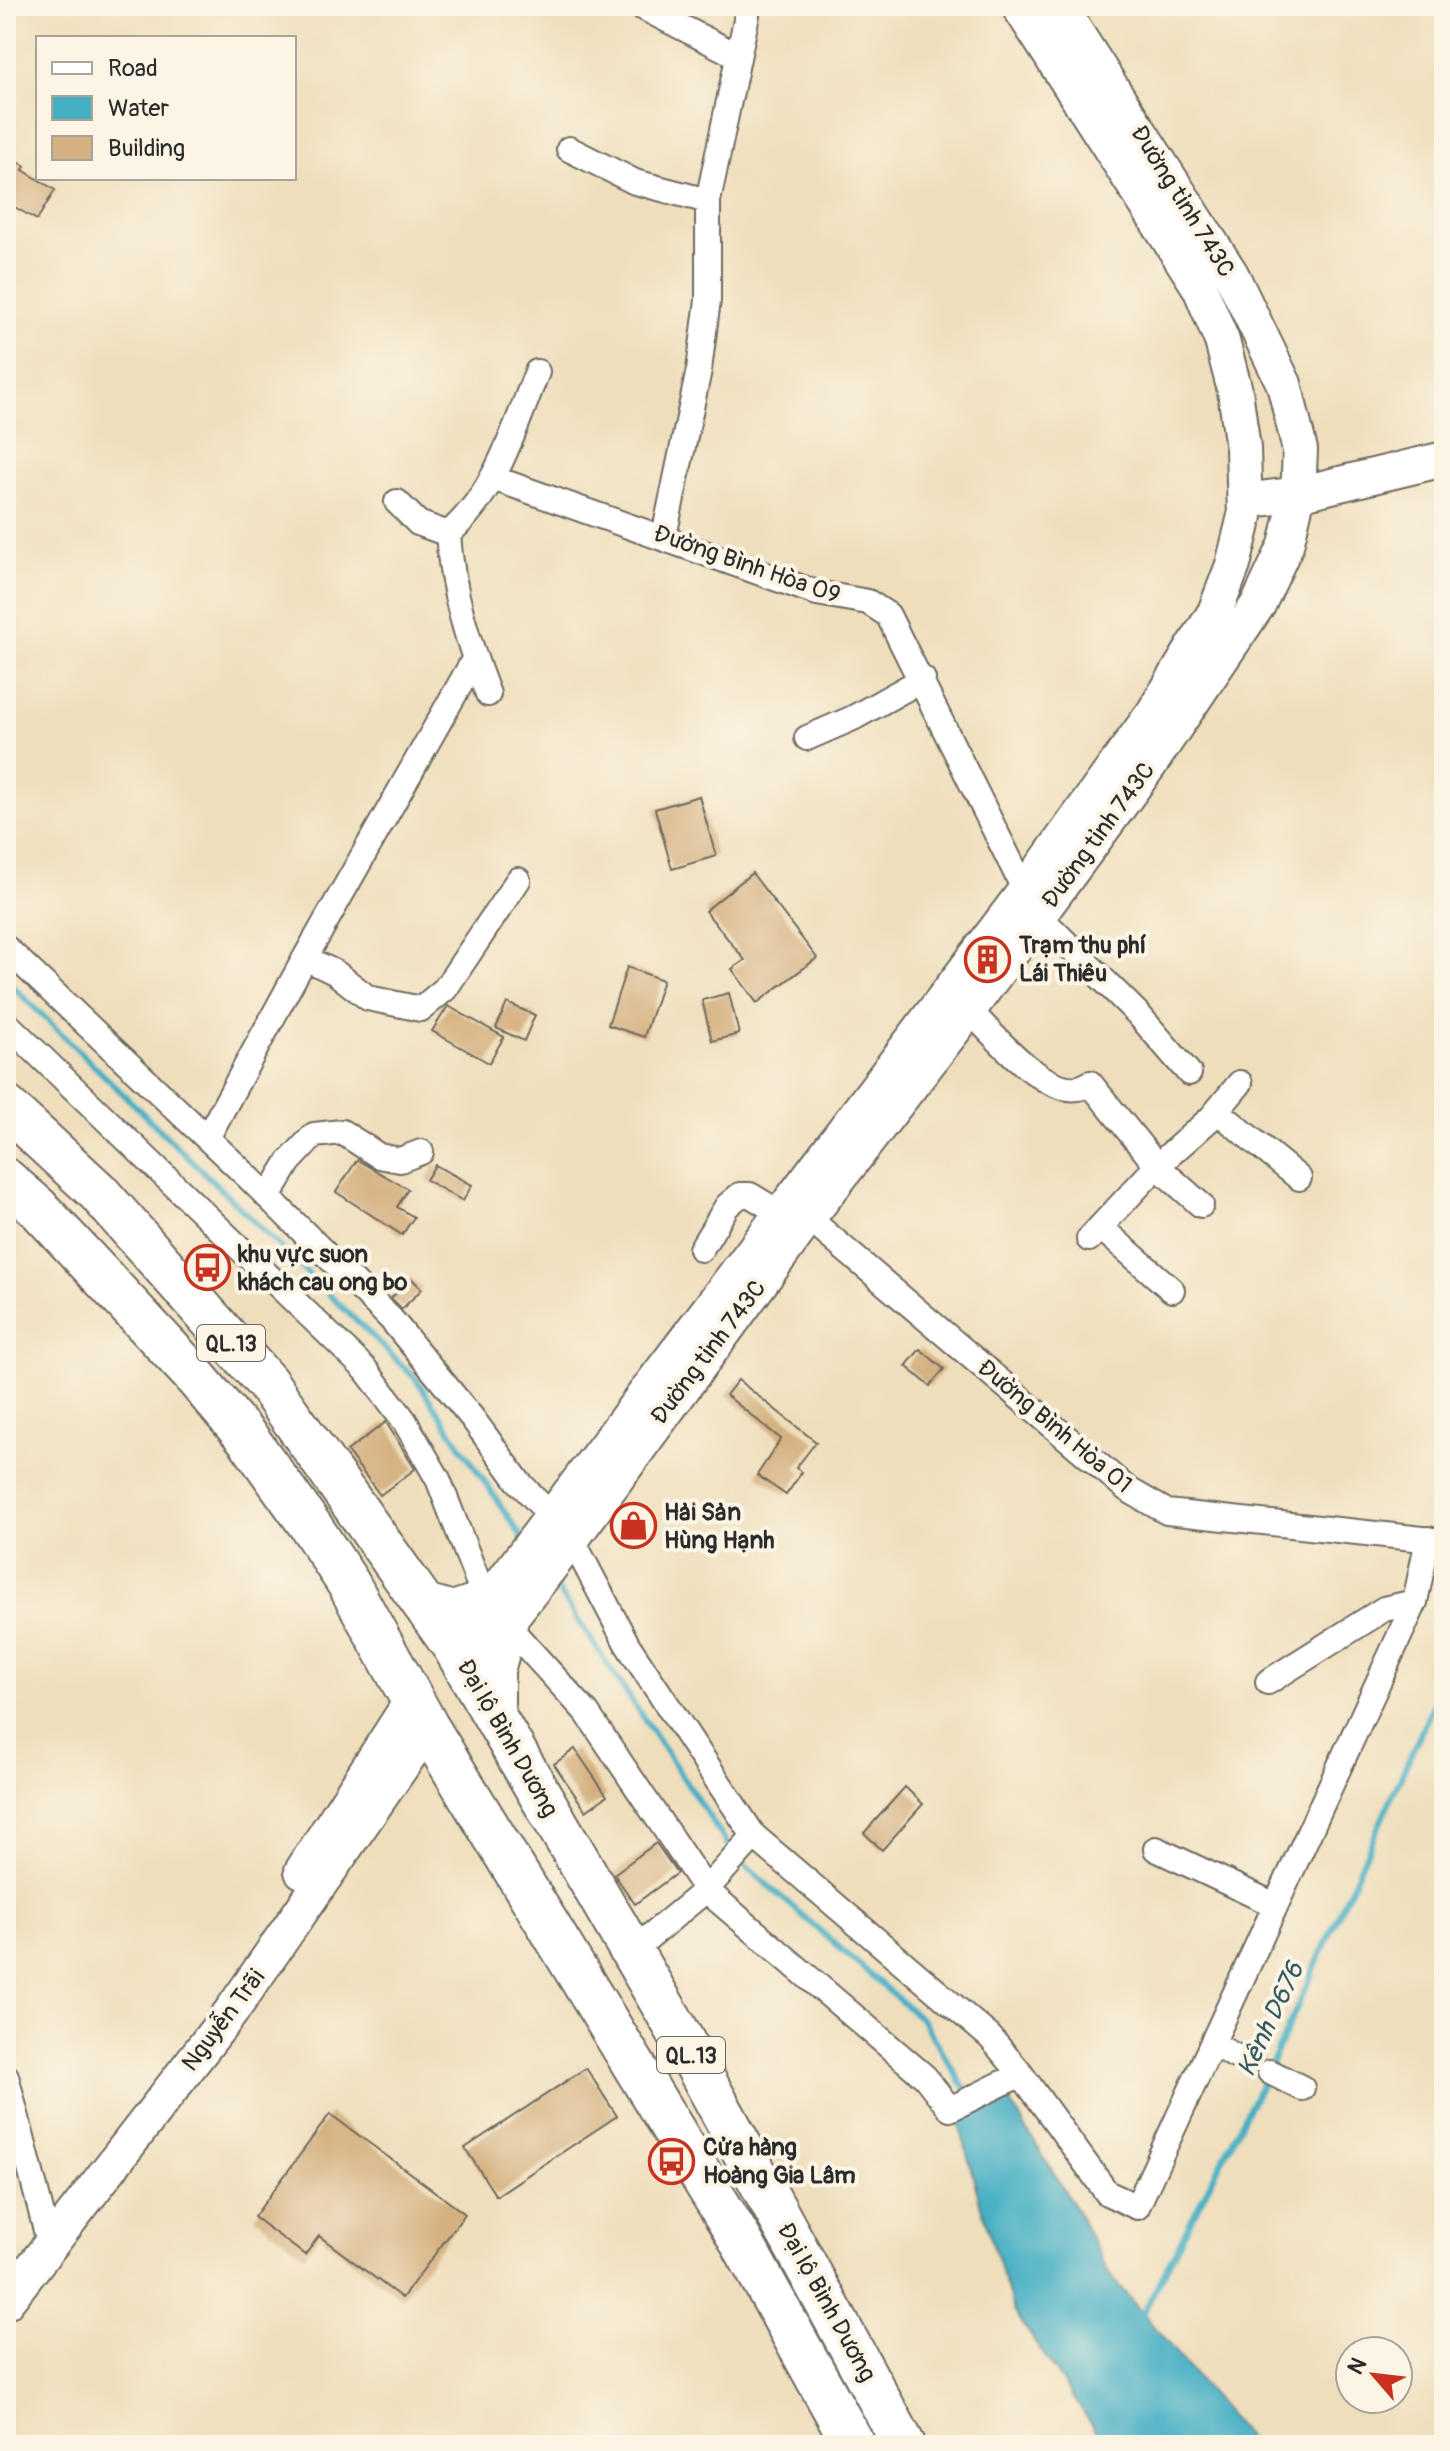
<svg xmlns="http://www.w3.org/2000/svg" width="1450" height="2451" font-family="Pangolin,sans-serif">
<rect width="100%" height="100%" fill="#fcf5e5"/>
<filter id="ink" filterUnits="userSpaceOnUse"><feTurbulence type="fractalNoise" baseFrequency=".0125" numOctaves="2"/><feDisplacementMap in="SourceGraphic" scale="16" xChannelSelector="R" yChannelSelector="G"/><feConvolveMatrix kernelMatrix="1 2 1 2 8 2 1 2 1" color-interpolation-filters="sRGB"/></filter>
<filter id="wash" filterUnits="userSpaceOnUse"><feTurbulence type="fractalNoise" baseFrequency=".006" numOctaves="4" result="noise"/><feDisplacementMap in="SourceGraphic" scale="32" xChannelSelector="R" yChannelSelector="G"/><feGaussianBlur stdDeviation="1.8" result="paint"/><feColorMatrix in="noise" values="0 0 0 0 0 0 0 0 0 0 0 0 0 0 0 0 0 1.4 0 .05"/><feComposite in="paint" operator="in"/></filter>
<g filter="url(#wash)">
<rect width="100%" height="100%" fill="#efdebc"/>
<!-- water -->
<path fill="#45afc4" stroke="#386d78" stroke-width="2" d="M 997,2081 L 1078,2213 L 1109,2274 L 1254,2445 L 1106,2445 L 1014,2311 L 981,2207 L 955,2107 Z"/>
<g fill="none" stroke-linecap="round" stroke-linejoin="round">
<!-- stream -->
<path stroke="#45afc4" stroke-width="6" d="M 6,980 L 416,1379 L 523,1539
M 552,1581 L 732,1851
M 739,1860 L 922,2020 L 968,2093
M 1271,2065 L 1444,1681
M 1139,2321 L 1266,2075"/>
</g>
<g id="blocks">
<!-- building -->
<path fill="#d5b181" d="M 6,154 L 25,166 L 23,170 L 55,190 L 37,220 L 6,202 Z
M 699,796 L 716,856 L 672,869 L 655,809 Z
M 752,873 L 817,958 L 757,1003 L 732,969 L 745,960 L 705,911 Z
M 627,967 L 663,980 L 644,1037 L 608,1025 Z
M 729,993 L 739,1034 L 712,1041 L 702,1000 Z
M 507,1003 L 535,1015 L 524,1041 L 496,1028 Z
M 448,1006 L 504,1037 L 489,1063 L 432,1031 Z
M 357,1160 L 408,1189 L 397,1207 L 414,1217 L 402,1235 L 336,1192 Z
M 435,1165 L 472,1185 L 463,1201 L 426,1180 Z
M 411,1278 L 422,1289 L 402,1309 L 391,1298 Z
M 920,1349 L 944,1369 L 930,1386 L 906,1366 Z
M 738,1380 L 816,1442 L 796,1468 L 802,1472 L 786,1495 L 757,1475 L 781,1439 L 726,1395 Z
M 386,1422 L 415,1469 L 380,1495 L 347,1451 Z
M 575,1749 L 607,1796 L 586,1811 L 554,1764 Z
M 905,1787 L 923,1804 L 882,1850 L 864,1833 Z
M 656,1843 L 677,1873 L 635,1904 L 614,1874 Z
M 586,2068 L 617,2116 L 496,2196 L 465,2148 Z
M 330,2114 L 465,2214 L 402,2298 L 319,2236 L 305,2255 L 254,2217 Z"/>
</g>
</g>
<g filter="url(#ink)">
<use href="#blocks" fill-opacity="0" stroke="#706a5e" stroke-width="2"/>
<g fill="none" stroke-linecap="round" stroke-linejoin="round">
<defs>
<path id="street" d="M 640,6 L 736,55
M 569,149 L 635,182 L 708,201
M 493,478 L 817,593 L 868,602 L 888,615 L 1025,891
M 397,502 L 418,523 L 448,534
M 664,536 L 699,370 L 708,300 L 708,201 L 747,15 L 746,6
M 488,694 C 467,640 452,591 448,534 C 496,493 514,429 537,372
M 807,738 L 853,718 L 923,679
M 1039,916 L 1138,1014 L 1189,1073
M 6,948 L 247,1176 L 391,1319 L 473,1419 L 518,1481 L 552,1517
M 305,958 L 475,658
M 969,1010 C 993,1034 1054,1109 1090,1083 L 1157,1166 L 1211,1118 L 1240,1083
M 6,1023 L 365,1369 L 404,1420 L 438,1479 L 486,1602
M 1217,1111 L 1299,1178
M 207,1138 L 305,958 L 336,973 L 368,998 L 421,1009 L 445,989 L 518,880
M 268,1197 L 289,1162 L 314,1135 L 342,1132 L 379,1156 L 400,1160 L 421,1152
M 808,1218 L 1127,1489 L 1167,1512 L 1442,1541
M 1100,1227 L 1172,1290
M 1089,1239 L 1157,1166 L 1201,1205
M 701,1249 L 727,1206 L 740,1195 L 750,1195 L 780,1213
M 572,1539 L 627,1644 L 754,1836 L 990,2037 L 1021,2074 L 1107,2193 L 1137,2207 L 1415,1602 L 1428,1539
M 506,1624 L 587,1713 L 706,1890 L 925,2077 L 950,2109 L 1021,2074
M 1268,1682 L 1384,1609 L 1415,1602
M 1156,1849 L 1275,1905
M 632,1951 L 706,1890 L 754,1836
M 1213,2044 L 1235,2056
M 1270,2072 L 1302,2088
M 6,2076 L 50,2246"/>
<path id="secondary" d="M 1245,501 L 1298,494 L 1444,459
M 471,1624 L 1025,891 L 1154,712 L 1215,612 L 1233,565 L 1245,516 L 1243,448 L 1235,391 L 1222,341 L 1200,288 L 1019,6
M 490,1644 L 572,1539 L 808,1218 L 969,1010 L 1148,767 L 1259,603 L 1286,545 L 1298,494 L 1300,450 L 1284,384 L 1231,274 L 1059,6
M 302,1871 L 412,1700
M 6,2302 L 231,2012 L 428,1728"/>
<path id="highway" d="M 6,1107 L 98,1192 L 267,1383 L 454,1647 L 676,2028 L 904,2445
M 6,1180 L 37,1207 L 191,1372 L 248,1439 L 312,1528 L 348,1583 L 428,1728 L 741,2241 L 854,2445
M 425,1605 L 453,1613 L 486,1602
M 493,1712 L 493,1670 L 506,1624"/>
</defs>
<!-- street casing -->
<use href="#street" stroke="#706a5e" stroke-width="28"/>
<!-- secondary casing -->
<use href="#secondary" stroke="#706a5e" stroke-width="38"/>
<!-- highway casing -->
<use href="#highway" stroke="#706a5e" stroke-width="46"/>
<!-- street -->
<use href="#street" stroke="#fff" stroke-width="24"/>
<!-- secondary -->
<use href="#secondary" stroke="#fff" stroke-width="34"/>
<!-- highway -->
<use href="#highway" stroke="#fff" stroke-width="42"/>
</g>
</g>
<!-- icons -->
<defs>
<symbol id="building-ring" viewBox="-11 -11 22 22"><circle r="9.5" fill="#fcf5e5" stroke="#c8321e" stroke-width="1.5"/><path d="M-4-6H4V6H1V3H-1V6H-4ZM-2.5-4.3h1.7v1.8h-1.7ZM.8-4.3h1.7v1.8H.8ZM-2.5-1h1.7V.8h-1.7ZM.8-1h1.7V.8H.8Z" fill="#c8321e"/></symbol>
<symbol id="bus-ring" viewBox="-11 -11 22 22"><circle r="9.5" fill="#fcf5e5" stroke="#c8321e" stroke-width="1.5"/><path d="M-5-6H5V4H4V6H2V4H-2V6H-4V4H-5ZM-3.5-4V0h7V-4ZM-3.5 1.2v1.5H-2V1.2ZM2 1.2v1.5H3.5V1.2Z" fill="#c8321e"/></symbol>
<symbol id="shop-ring" viewBox="-11 -11 22 22"><circle r="9.5" fill="#fcf5e5" stroke="#c8321e" stroke-width="1.5"/><path d="M-5-2.5h2.3a2.7 3.5 0 0 1 5.4 0H5L5.5 6h-11ZM-1.5-2.5h3a1.5 2.3 0 0 0-3 0Z" fill="#c8321e"/></symbol>
</defs>
<g fill-rule="evenodd">
<use href="#building-ring" x="962" y="934" width="51" height="51"/>
<use href="#bus-ring" x="182" y="1242" width="51" height="51"/>
<use href="#shop-ring" x="608" y="1500" width="51" height="51"/>
<use href="#bus-ring" x="646" y="2136" width="51" height="51"/>
</g>
<g text-anchor="middle" stroke-width="8" stroke-linejoin="round" paint-order="stroke">
<!-- shield labels -->
<g fill="#fcf5e5" stroke="#6a6863" stroke-width="2">
<rect x="197" y="1325" width="68" height="36" rx="6"/>
<rect x="657" y="2037" width="68" height="36" rx="6"/>
</g>
<g font-size="22" font-weight="bold" fill="#2b2b2b">
<text x="231" y="1351">QL.13</text>
<text x="691" y="2063">QL.13</text>
</g>
<!-- street labels -->
<g font-size="24" fill="#2b2b2b" stroke="#fcf5e5">
<text transform="translate(1183 201) rotate(58)" y="8">Đường tỉnh 743C</text>
<text transform="translate(747 564) rotate(19)" y="8">Đường Bình Hòa 09</text>
<text transform="translate(1098 835) rotate(-54)" y="8">Đường tỉnh 743C</text>
<text transform="translate(708 1352) rotate(-53)" y="8">Đường tỉnh 743C</text>
<text transform="translate(1055 1426) rotate(40)" y="8">Đường Bình Hòa 01</text>
<text transform="translate(508 1738) rotate(60)" y="8">Đại lộ Bình Dương</text>
<text transform="translate(223 2020) rotate(-53)" y="8">Nguyễn Trãi</text>
<text transform="translate(827 2302) rotate(61)" y="8">Đại lộ Bình Dương</text>
</g>
<!-- poi labels -->
<g font-size="24" font-weight="bold" fill="#2b2b2b" stroke="#fcf5e5" text-anchor="start">
<text x="1019" y="953">Trạm thu phí<tspan x="1019" dy="28">Lái Thiêu</tspan></text>
<text x="238" y="1262">khu vực suon<tspan x="238" dy="28">khách cau ong bo</tspan></text>
<text x="664" y="1520">Hải Sản<tspan x="664" dy="28">Hùng Hạnh</tspan></text>
<text x="703" y="2155">Cửa hàng<tspan x="703" dy="28">Hoàng Gia Lâm</tspan></text>
</g>
<!-- water labels -->
<g font-size="26" font-style="italic" fill="#345961" stroke="#fcf5e5">
<text transform="translate(1270 2019) rotate(-65)" y="9">Kênh D676</text>
</g>
</g>
<!-- margin -->
<rect width="1450" height="2451" fill="none" stroke="#fcf5e5" stroke-width="32"/>
<!-- legend -->
<rect x="36" y="36" width="260" height="144" fill="#fcf5e5" stroke="#a8a49b" stroke-width="2"/>
<rect x="52" y="62" width="40" height="12" fill="#ffffff" stroke="#a8a49b" stroke-width="2"/>
<text x="108" y="76" font-size="24" fill="#2b2b2b">Road</text>
<rect x="52" y="96" width="40" height="24" fill="#45afc4" stroke="#a8a49b" stroke-width="2"/>
<text x="108" y="116" font-size="24" fill="#2b2b2b">Water</text>
<rect x="52" y="136" width="40" height="24" fill="#d5b181" stroke="#a8a49b" stroke-width="2"/>
<text x="108" y="156" font-size="24" fill="#2b2b2b">Building</text>
<!-- north arrow -->
<g transform="translate(1374 2375) rotate(298)"><circle r="38" fill="#fcf5e5" stroke="#a8a49b" stroke-width="2"/>
<path d="M0-6L14 30L0 20L-14 30Z" fill="#c8321e"/>
<text y="-12" font-size="22" font-weight="bold" text-anchor="middle" fill="#2b2b2b">N</text>
</g>
</svg>
